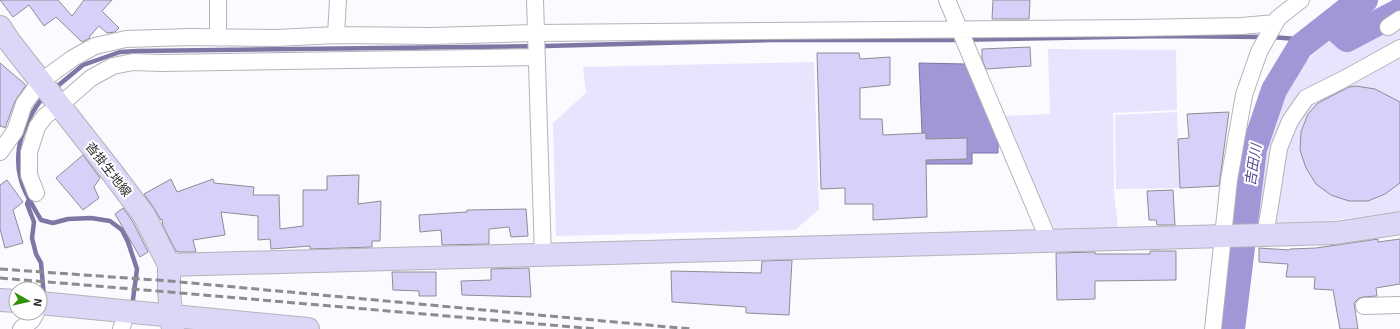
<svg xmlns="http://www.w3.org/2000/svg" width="1400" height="329" font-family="'Exo 2','Noto Sans JP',sans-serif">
<rect width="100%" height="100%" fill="#fafaff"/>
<!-- green -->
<path fill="#e7e5fe" d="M 1392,0 L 1400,0 L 1400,211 L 1323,222 L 1256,222 L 1258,192 L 1266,144 L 1281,92 L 1305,62 L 1348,22 Z
M 1048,49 L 1176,50 L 1177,110 L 1113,113 L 1114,192 L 1118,228 L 1055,231 L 1004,116 L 1050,114 Z
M 814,62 L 819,209 L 795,230 L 556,236 L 553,123 L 586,93 L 583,67 Z
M 1177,112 L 1180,188 L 1116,189 L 1115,115 Z"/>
<!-- water -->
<path fill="#9f97d6" stroke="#7c77a4" d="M 919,63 L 965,64 L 998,138 L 998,153 L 972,153 L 972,164 L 926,164 L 922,133 Z"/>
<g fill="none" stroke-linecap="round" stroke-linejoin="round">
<!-- stream -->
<path stroke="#7c77a4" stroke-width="4.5" d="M 1271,37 L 1309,40
M 54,89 L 83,65 L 120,52 L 138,51 L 546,46 L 773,40 L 949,40 L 1162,36 L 1263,37
M 45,96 C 34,106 21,133 19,148 C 18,156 18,168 20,176 C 23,191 33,206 41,220 L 53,223 L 68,219 L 91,218 L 110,221 L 122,230 L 128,242 L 137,269 L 132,307
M 29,199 L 27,204 L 34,222 L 32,238 L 36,254 L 41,263 L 44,297"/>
<!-- river -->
<path stroke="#9f97d6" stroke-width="26" d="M 1330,24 L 1347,39 L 1400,11
M 1232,329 L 1254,149 L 1274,90 L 1300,47 L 1347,10 L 1365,0"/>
</g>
<!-- building -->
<path fill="#d5d1f9" stroke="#8d8d93" d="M 0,0 L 58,0 L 72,16 L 84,0 L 112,0 L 102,11 L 119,28 L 115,32 L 107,33 L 99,26 L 89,37 L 90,38 L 82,42 L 56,17 L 44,26 L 29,5 L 13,17 Z
M 993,0 L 1030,0 L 1029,19 L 992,19 Z
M 1030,47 L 1031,66 L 986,69 L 982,59 L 982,49 Z
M 817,53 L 859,53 L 860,59 L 890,57 L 890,85 L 860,88 L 860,119 L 882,119 L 883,135 L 926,133 L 926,139 L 967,138 L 967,159 L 926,160 L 927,217 L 873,220 L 873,204 L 845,204 L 845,188 L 821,189 Z
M 0,63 L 26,85 L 15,101 L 5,128 L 1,126 L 0,127 Z
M 1356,86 L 1375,89 L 1400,102 L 1400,183 L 1385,194 L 1368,201 L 1349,201 L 1331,195 L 1316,184 L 1306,168 L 1300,150 L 1301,132 L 1308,114 L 1318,103 L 1349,87 Z
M 1229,112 L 1219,186 L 1180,188 L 1178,139 L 1189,138 L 1187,114 Z
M 83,155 L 100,178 L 94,187 L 99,198 L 83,210 L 56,178 Z
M 359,175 L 358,204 L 381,201 L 380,241 L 372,241 L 372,247 L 310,249 L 310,246 L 271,249 L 270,239 L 258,240 L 258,216 L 221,212 L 225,235 L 193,240 L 196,252 L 179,252 L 176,251 L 163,226 L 162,219 L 161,220 L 154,208 L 144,194 L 171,179 L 177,192 L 213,179 L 214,183 L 254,187 L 253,195 L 279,195 L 280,229 L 303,226 L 303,190 L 327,190 L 327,176 Z
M 7,180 L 23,202 L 13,210 L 23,243 L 5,248 L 0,229 L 0,185 Z
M 1173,190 L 1175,225 L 1157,225 L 1156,220 L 1149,220 L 1147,191 Z
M 123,208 L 133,222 L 148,252 L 140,257 L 115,214 Z
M 526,209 L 528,236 L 511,237 L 509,227 L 489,229 L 489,244 L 442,245 L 441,230 L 420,232 L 419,215 L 467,212 L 467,210 Z
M 1378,239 L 1378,242 L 1400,239 L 1400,284 L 1376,288 L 1377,296 L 1363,297 L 1359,298 L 1354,303 L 1358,329 L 1340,329 L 1333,290 L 1314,289 L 1315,277 L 1286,277 L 1288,264 L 1259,262 L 1259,248 L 1289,250 L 1290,249 L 1316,248 Z
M 1150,251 L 1176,251 L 1176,280 L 1095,281 L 1095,299 L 1057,300 L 1056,253 L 1095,252 L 1095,254 L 1150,254 Z
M 792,260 L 789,315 L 746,313 L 746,307 L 672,302 L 671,271 L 761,273 L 762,261 Z
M 529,268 L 531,297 L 462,295 L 461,281 L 491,280 L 491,269 Z
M 392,272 L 436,272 L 436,296 L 419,296 L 419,291 L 393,290 Z"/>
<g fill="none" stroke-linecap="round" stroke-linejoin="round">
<defs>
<path id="street" d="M 218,0 L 218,38
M 535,0 L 543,256
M 947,0 L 1049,241
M 1388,27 L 1400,19
M 336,35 L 338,0
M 0,152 L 15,131 L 24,104 L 40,82 L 73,58 L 95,46 L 126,39 L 191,37 L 276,38 L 336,35 L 432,36 L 536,33 L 1136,28 L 1242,26 L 1275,23
M 36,193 L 29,175 L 29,152 L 37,127 L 45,116 L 59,106 L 91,78 L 113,66 L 133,62 L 161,63 L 536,57
M 1265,235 L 1270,206 L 1279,148 L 1290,121 L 1306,98 L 1344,79 L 1400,48
M 1364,306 L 1400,305
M 21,329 L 32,320 L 36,313
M 121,329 L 128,310
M 1213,329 L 1229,180 L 1244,95 L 1259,52 L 1278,18 L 1301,0"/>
<path id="secondary" d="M 0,27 L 9,41 L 114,175 L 144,215 L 169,265 L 169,292 L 173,329
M 169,265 L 1336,233 L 1400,223
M 0,300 L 16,301
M 40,303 L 308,329"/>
</defs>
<!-- street casing -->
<use href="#street" stroke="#b3b3ba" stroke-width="18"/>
<!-- secondary casing -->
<use href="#secondary" stroke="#b3b3ba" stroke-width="24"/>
<!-- street -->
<use href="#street" stroke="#fff" stroke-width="16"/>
<!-- secondary -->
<use href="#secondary" stroke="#dcd7f6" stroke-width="22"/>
<!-- rail -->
<path stroke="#8c8c8f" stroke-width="3" stroke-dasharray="8 4" stroke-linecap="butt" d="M 0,269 L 169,281 L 691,329
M 0,278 L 169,292 L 597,329"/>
</g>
<g text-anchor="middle" stroke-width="4" stroke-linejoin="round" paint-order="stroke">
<!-- street labels -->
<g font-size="13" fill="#2c2c2e" stroke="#fff">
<text transform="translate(109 169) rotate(52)" y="5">沓掛生地線</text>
</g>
<!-- water labels -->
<g font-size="14" font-style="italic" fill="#544692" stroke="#fff">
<text transform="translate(1253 165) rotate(-81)" y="5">吉田川</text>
</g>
</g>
<!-- north arrow -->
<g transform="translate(28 301) rotate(98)"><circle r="19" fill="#ffffff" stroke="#ababab"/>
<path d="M0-3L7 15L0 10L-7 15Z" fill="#319008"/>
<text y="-6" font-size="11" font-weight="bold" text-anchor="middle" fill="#2c2c2e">N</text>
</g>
</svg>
